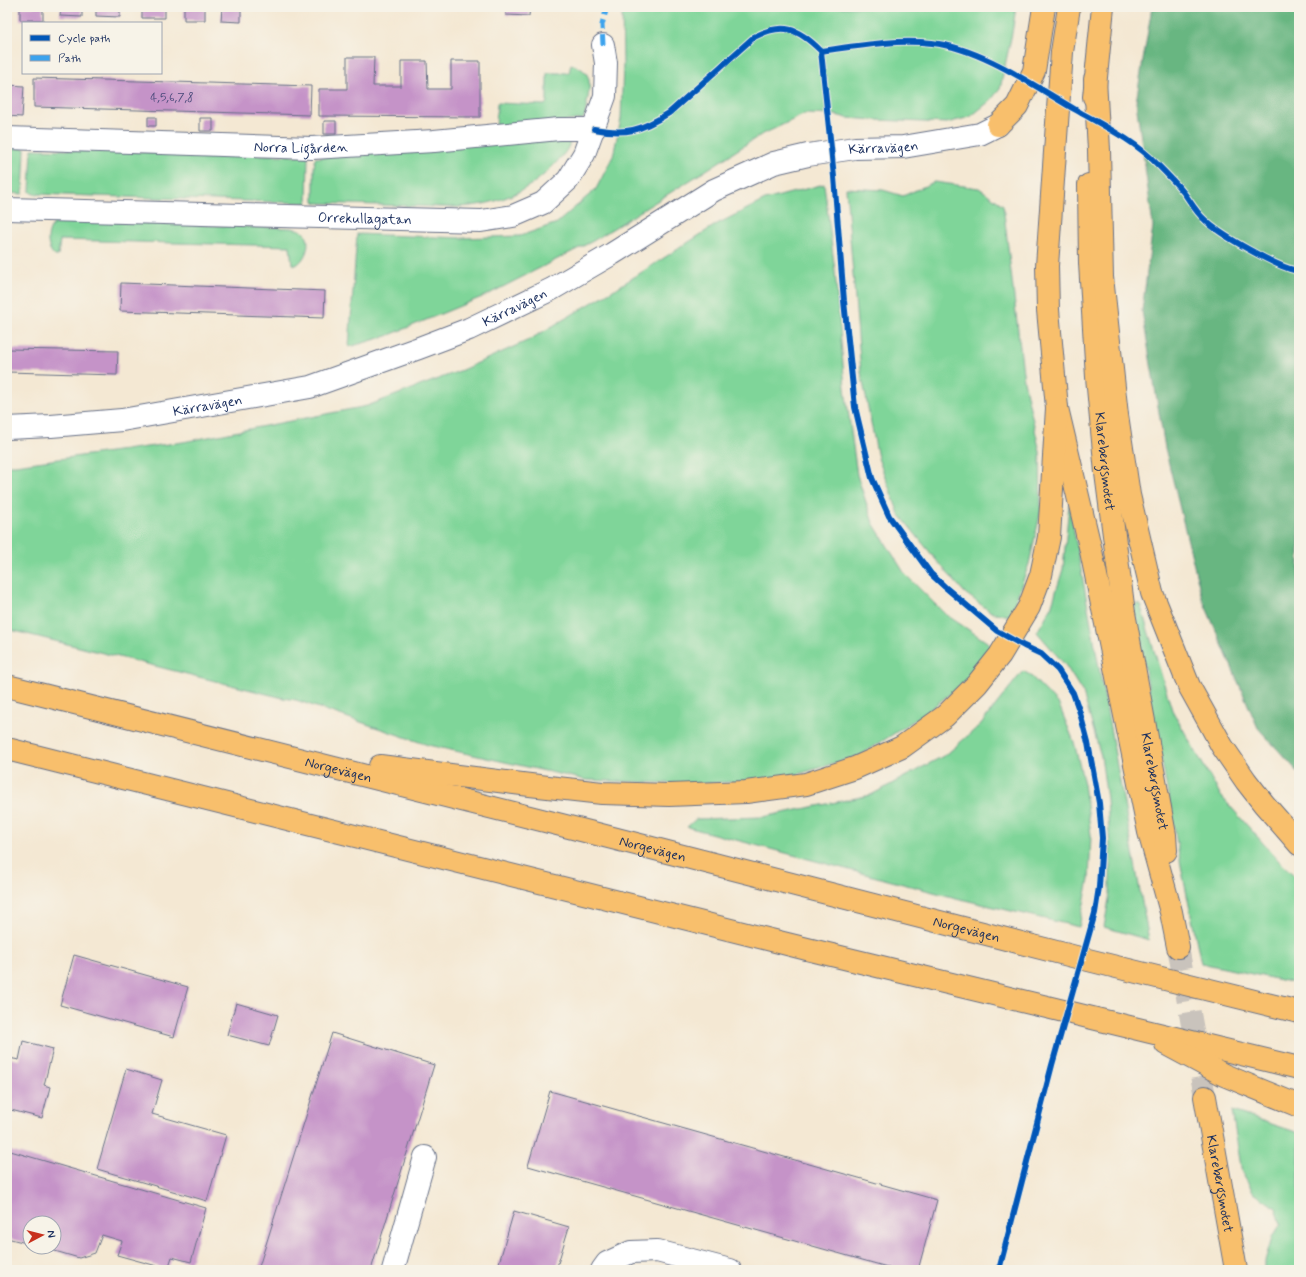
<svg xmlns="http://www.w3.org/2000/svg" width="1306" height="1277" font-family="Mynerve,sans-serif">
<rect width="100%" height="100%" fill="#f7f3e8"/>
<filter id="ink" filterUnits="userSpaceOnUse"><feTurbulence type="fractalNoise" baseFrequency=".025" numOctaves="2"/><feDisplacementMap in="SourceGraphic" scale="8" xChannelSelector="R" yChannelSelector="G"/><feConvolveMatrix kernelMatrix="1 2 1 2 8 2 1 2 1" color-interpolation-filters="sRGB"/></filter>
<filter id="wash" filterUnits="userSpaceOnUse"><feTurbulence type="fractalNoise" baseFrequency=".012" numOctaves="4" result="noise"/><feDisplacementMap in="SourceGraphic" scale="16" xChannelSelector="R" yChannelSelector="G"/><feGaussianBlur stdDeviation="0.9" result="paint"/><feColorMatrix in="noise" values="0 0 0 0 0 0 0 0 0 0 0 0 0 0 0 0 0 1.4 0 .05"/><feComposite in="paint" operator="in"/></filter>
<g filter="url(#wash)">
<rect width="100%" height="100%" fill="#f4e8d3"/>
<!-- green -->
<path fill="#7fd599" stroke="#4d827c" d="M 622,7 L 1016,7 L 1012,33 L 1000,89 L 990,101 L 970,117 L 947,123 L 876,120 L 847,118 L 836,115 L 805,114 L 759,136 L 705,171 L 593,241 L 487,295 L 387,336 L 349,347 L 357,234 L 461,238 L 520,236 L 557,223 L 596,189 L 613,156 L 621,119 L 623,65 Z
M 571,64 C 577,66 586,70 588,77 C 592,84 586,106 585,115 L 583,119 L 496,130 L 497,103 L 545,105 L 547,102 L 547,73 L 569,73 Z
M 500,138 L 570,140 C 570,150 558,160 552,167 C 532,188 505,201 477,205 C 455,209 432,206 410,206 C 379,205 347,204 316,203 L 314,201 L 314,169 L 315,158 Z
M 7,144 L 25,149 L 23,194 L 7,193 Z
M 32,149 L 308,156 L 307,203 L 34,194 L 30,192 Z
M 934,182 L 979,188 L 1003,205 L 1024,381 L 1040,452 L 1041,510 L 1029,564 L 1010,616 L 991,612 L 965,593 L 937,561 L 899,514 L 878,458 L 861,372 L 846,188 L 883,190 L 903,196 Z
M 824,184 L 835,271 L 845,388 L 857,475 L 873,523 L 905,574 L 945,614 L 993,646 L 969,679 L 924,714 L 861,755 L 782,779 L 693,784 L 586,780 L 428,745 L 296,700 L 283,698 L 7,629 L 7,465 L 15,465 L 183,442 L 367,406 L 462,370 L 529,340 L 620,286 L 717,224 L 765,200 Z
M 57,220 L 291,228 C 295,229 300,229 303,232 C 313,240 306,260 296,265 L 292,264 L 290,246 L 60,240 L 58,256 L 55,256 C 44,246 47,229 57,220 Z
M 1069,504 L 1149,940 L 1104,927 L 1110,893 L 1110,849 L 1107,799 L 1101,756 L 1083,693 L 1066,666 L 1037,632 L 1051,608 L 1063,569 Z
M 1133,604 L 1140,604 L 1172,710 L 1221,796 L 1279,861 L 1299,880 L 1299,984 L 1201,963 L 1182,871 Z
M 1023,671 L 1030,675 L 1059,705 L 1074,742 L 1084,784 L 1091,835 L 1089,880 L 1079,927 L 956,898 L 687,827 L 696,819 L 763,817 L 871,795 L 947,754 L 980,725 Z
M 1232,1111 L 1299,1133 L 1299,1270 L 1265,1270 L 1265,1261 L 1272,1237 L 1281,1224 L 1276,1208 L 1254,1193 L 1242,1173 Z"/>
<!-- forest -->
<path fill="#67b681" stroke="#417270" d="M 1152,7 L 1299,7 L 1299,773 L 1258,728 L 1202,598 L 1165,448 L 1142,311 L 1153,226 L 1136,102 Z"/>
<g id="blocks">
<!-- building -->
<path fill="#c593c8" d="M 20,7 L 43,7 L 43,20 L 20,20 Z
M 61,7 L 82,7 L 82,17 L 60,16 Z
M 96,7 L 120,7 L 120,17 L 96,16 Z
M 142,7 L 165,7 L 165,18 L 142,18 Z
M 184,7 L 205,7 L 205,20 L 184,20 Z
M 222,7 L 241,7 L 241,22 L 221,21 Z
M 506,7 L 530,7 L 529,16 L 506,15 Z
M 347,57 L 374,57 L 373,86 L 401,86 L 401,61 L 427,61 L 428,89 L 451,89 L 451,61 L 480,61 L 480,117 L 319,116 L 319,89 L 347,89 Z
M 34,78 L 311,86 L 310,115 L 34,107 Z
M 7,85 L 24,86 L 22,117 L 7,116 Z
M 148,117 L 156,117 L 156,126 L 148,126 Z
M 200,118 L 213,118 L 213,131 L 200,131 Z
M 324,121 L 336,121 L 336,134 L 324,134 Z
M 121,283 L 325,291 L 324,318 L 120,311 Z
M 7,349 L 118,351 L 117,375 L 7,372 Z
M 74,955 L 188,987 L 174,1037 L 60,1005 Z
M 236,1003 L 278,1015 L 269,1046 L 227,1035 Z
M 332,1033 L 434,1065 L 371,1270 L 258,1270 Z
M 23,1041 L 53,1049 L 44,1085 L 50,1087 L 42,1118 L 7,1109 L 7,1064 L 9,1058 L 19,1060 Z
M 126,1069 L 162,1080 L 152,1114 L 226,1135 L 207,1201 L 97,1169 Z
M 550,1091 L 937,1200 L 918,1270 L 898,1270 L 528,1166 Z
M 7,1150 L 206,1208 L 191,1262 L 172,1257 L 168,1269 L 117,1255 L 122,1241 L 102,1235 L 95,1253 L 79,1258 L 41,1247 L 54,1247 L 54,1223 L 30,1223 L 30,1244 L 7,1238 Z
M 514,1211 L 569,1227 L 556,1270 L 497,1270 Z"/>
</g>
</g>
<g filter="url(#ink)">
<use href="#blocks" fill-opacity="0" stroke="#677087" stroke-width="1"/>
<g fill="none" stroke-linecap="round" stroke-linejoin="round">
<!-- major-tunnel -->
<path stroke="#c9c3bc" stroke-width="22" stroke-dasharray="22 11" stroke-linecap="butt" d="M 1178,947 L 1205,1097"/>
<defs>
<g id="minor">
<path id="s1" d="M 7,138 L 312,148 L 434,141 L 559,129 L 594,129"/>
<path id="s2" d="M 7,209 L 481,221 L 513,216 L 543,203 L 568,180 L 584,154 L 605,96 L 606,63 L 603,45"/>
<path id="s3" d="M 7,428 L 51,426 L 122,420 L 310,387 L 419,348 L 469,329 L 552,289 L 612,254 L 714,190 L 774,163 L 808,155 L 855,148 L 903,147 L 980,134 L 998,125"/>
<path d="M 393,1270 L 425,1157"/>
<path d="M 602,1270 L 607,1263 L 631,1252 L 657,1251 L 730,1270"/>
</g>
<g id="major">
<path d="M 1069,7 L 1062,52 L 1047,266 L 1048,310 L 1057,408 L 1091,551 L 1149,832 L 1171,912 L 1178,947"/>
<path d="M 1094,97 L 1103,7"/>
<path d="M 998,125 L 1017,106 L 1034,71 L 1044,7"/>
<path id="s4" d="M 1089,185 L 1090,263 L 1097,377 L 1106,473 L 1124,613 L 1165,835 L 1166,851"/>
<path id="s5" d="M 1205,1097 L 1236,1270"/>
</g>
<g id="highway">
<path d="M 1095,79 L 1099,150 L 1102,277 L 1117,415 L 1129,495 L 1152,593 L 1189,686 L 1209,722 L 1222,746 L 1246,781 L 1264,804 L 1299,844"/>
<path id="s6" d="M 7,686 L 593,833 L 1076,957 L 1299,1012"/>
<path d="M 7,749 L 807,949 L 1299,1068"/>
<path d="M 380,766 L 530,785 L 602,793 L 669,795 L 746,792 L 806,784 L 855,768 L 902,747 L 945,716 L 977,684 L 1000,655 L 1029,607 L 1041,575 L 1049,537 L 1057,408"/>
<path d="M 1166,1044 L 1224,1075 L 1299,1106"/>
</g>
</defs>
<!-- minor casing -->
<use href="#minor" stroke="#677087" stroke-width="24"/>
<!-- major casing -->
<use href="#major" stroke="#677087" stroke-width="24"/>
<!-- highway casing -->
<use href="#highway" stroke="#677087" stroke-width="24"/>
<!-- minor -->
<use href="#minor" stroke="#fff" stroke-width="22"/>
<!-- major -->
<use href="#major" stroke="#f8bf6c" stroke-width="22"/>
<!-- highway -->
<use href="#highway" stroke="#f8bf6c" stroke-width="22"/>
<!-- quiet -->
<path stroke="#3da3ed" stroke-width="5" stroke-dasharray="10 5" stroke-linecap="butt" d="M 603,45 L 602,25 L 607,7"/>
<defs>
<path id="cycleway" d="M 821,51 C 857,46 895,39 932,43 C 981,48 1034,86 1076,110 C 1104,126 1135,141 1157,164 C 1166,173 1176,183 1184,193 C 1190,201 1196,212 1204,219 C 1218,234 1280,269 1299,271
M 594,129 C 627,135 640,131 669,113 L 754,37 C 783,22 798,28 821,51 L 834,177 L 844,301 L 855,407 L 872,478 L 889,516 L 931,574 L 945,587 L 997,631 L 1024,646 L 1041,654 L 1058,670 L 1073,693 L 1080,713 L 1088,743 L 1099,803 L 1102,838 L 1099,887 L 1095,913 L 1052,1065 L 999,1270"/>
</defs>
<!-- cycleway casing -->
<use href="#cycleway" stroke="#f7f3e8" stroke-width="8"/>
<!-- cycleway -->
<use href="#cycleway" stroke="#0057b8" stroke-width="6"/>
</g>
</g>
<g text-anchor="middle" stroke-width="4" stroke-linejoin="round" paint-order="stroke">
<!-- number labels -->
<g font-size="12" fill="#464878">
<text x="172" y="101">4,5,6,7,8</text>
</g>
<!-- street labels -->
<g font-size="14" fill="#1b2f5e" stroke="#f7f3e8">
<text dy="5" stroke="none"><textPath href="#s1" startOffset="294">Norra Ligården</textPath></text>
<text dy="5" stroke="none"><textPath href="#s3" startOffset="934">Kärravägen</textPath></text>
<text dy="5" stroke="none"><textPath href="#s2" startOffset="358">Orrekullagatan</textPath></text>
<text dy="5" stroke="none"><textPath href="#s3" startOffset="526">Kärravägen</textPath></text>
<text dy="5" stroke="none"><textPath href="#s3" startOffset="202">Kärravägen</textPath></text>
<text dy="5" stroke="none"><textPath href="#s4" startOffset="277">Klarebergsmotet</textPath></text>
<text dy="5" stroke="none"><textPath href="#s6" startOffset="342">Norgevägen</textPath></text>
<text dy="5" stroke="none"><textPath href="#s4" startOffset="601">Klarebergsmotet</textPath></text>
<text dy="5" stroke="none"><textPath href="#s6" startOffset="666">Norgevägen</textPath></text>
<text dy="5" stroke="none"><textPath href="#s6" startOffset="990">Norgevägen</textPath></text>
<text dy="5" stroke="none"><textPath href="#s5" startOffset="88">Klarebergsmotet</textPath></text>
</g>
</g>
<!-- margin -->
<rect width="1306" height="1277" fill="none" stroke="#f7f3e8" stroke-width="24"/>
<!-- legend -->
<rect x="22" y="22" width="140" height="52" fill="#f7f3e8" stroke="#9fa5b1"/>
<rect x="30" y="35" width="20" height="6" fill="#0057b8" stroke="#9fa5b1"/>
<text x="58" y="42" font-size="12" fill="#1b2f5e">Cycle path</text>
<rect x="30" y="55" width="20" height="6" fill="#3da3ed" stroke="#9fa5b1"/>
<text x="58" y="62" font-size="12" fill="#1b2f5e">Path</text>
<!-- north arrow -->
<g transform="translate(42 1235) rotate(83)"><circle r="19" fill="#f7f3e8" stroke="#9fa5b1"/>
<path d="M0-3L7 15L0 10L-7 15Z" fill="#c8321e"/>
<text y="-6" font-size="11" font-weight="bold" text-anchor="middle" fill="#1b2f5e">N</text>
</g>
</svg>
